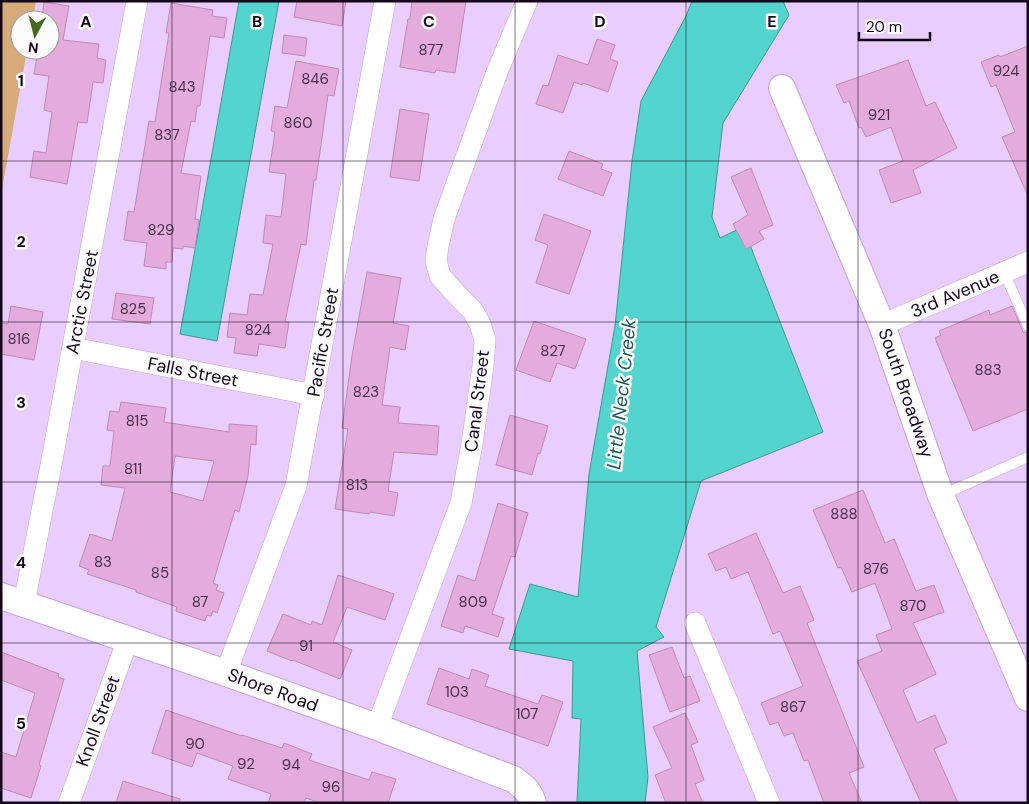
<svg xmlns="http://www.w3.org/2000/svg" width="1029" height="804" font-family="'DM Sans',sans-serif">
<rect width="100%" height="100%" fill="#e9cdfe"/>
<!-- green -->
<path fill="#d5ab79" d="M 1,1 L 36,1 L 33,20 L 20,20 L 20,50 L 27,50 L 1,195 Z"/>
<!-- water -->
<path fill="#53d4ce" stroke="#409698" d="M 239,1 L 279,1 L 217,341 L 180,334 Z
M 692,1 L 783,1 L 789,15 L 723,123 L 712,217 L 720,238 L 743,227 L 823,432 L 701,481 L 656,627 L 664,637 L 637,651 L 648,777 L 645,803 L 577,803 L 581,719 L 572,718 L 573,661 L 509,649 L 530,584 L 578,597 L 589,474 L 615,326 L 632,161 L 641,101 L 686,16 Z"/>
<!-- building -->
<path fill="#e4acdd" stroke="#bf89b8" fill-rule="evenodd" d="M 297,1 L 346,1 L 342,26 L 294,17 Z
M 412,1 L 466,1 L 455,73 L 436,70 L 435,73 L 400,67 L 408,19 L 410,19 Z
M 44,2 L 69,6 L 63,40 L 99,44 L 97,58 L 106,60 L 103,83 L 93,82 L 87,123 L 78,122 L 67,184 L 30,177 L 34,151 L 46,153 L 52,112 L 44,110 L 49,76 L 34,74 L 38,50 L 50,50 L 50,20 L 42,20 Z
M 171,3 L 213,10 L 212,16 L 227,18 L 224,38 L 210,36 L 200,106 L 197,106 L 195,122 L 191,121 L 181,173 L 201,176 L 195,219 L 199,220 L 195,248 L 183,246 L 183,249 L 173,248 L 172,262 L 166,262 L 166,269 L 144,266 L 147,243 L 124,240 L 128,211 L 134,212 L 149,121 L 155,122 L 169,33 L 166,33 Z
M 284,35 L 307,38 L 305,56 L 282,53 Z
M 597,39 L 615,45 L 610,59 L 618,62 L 608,92 L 583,83 L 582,85 L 574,82 L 563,113 L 536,104 L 543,85 L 548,86 L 558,55 L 588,65 Z
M 1028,46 L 1028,196 L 1002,137 L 1015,132 L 996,85 L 991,87 L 981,62 L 999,55 L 1000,57 Z
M 908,60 L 926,106 L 935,102 L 957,148 L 913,170 L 921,193 L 891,203 L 879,170 L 903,161 L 891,127 L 866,137 L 861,127 L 859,128 L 849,101 L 844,103 L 836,85 Z
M 296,61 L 339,69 L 334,96 L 328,95 L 316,180 L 314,180 L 306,245 L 301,244 L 285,322 L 289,322 L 285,348 L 259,344 L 257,356 L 234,353 L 236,338 L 227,337 L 230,313 L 247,315 L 250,294 L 263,295 L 273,244 L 263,243 L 266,215 L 281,217 L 286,174 L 269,172 L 275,132 L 271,131 L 275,106 L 287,108 Z
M 400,109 L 429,114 L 419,181 L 390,177 Z
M 569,151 L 603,164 L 601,169 L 612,173 L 603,196 L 558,179 Z
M 751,168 L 773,225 L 759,231 L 764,239 L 746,249 L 733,224 L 748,215 L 731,177 Z
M 544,214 L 591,231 L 569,294 L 536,283 L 548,245 L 535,240 Z
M 367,272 L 401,278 L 393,323 L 409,326 L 405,350 L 390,347 L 382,405 L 400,407 L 398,423 L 439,426 L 437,455 L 394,452 L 388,491 L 398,493 L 394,516 L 370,512 L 369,514 L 335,509 L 348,429 L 342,428 L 352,356 Z
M 116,293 L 154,298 L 150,324 L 112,319 Z
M 11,306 L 43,312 L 34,360 L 1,354 L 1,323 L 8,324 Z
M 1012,306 L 1022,329 L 1023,332 L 1028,333 L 1028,409 L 973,431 L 935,338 L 941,335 L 939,331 L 989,310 L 990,315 Z
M 534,321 L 586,339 L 575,369 L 557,363 L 550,382 L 516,370 Z
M 121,402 L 166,408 L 164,422 L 229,432 L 229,424 L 257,426 L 256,445 L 251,444 L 248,476 L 239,512 L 235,510 L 213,583 L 218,585 L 216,590 L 224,593 L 217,613 L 213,611 L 211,616 L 207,615 L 205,621 L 176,611 L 177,607 L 136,592 L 136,590 L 87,574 L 89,570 L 79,566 L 90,534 L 112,541 L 125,488 L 101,485 L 103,466 L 110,466 L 114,431 L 107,430 L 110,411 L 119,412 ZM 175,456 L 214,461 L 203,501 L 170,492 Z
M 510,415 L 548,426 L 540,454 L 538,453 L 532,475 L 496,465 Z
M 863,490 L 885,543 L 894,539 L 916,591 L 934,585 L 944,612 L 913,623 L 936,674 L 903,690 L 917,723 L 935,715 L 947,743 L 934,749 L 958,803 L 921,803 L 857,661 L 882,651 L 876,635 L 892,629 L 875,583 L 852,592 L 841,567 L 838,568 L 813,510 Z
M 498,503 L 528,513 L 515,557 L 511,556 L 492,614 L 504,618 L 498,637 L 465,626 L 463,633 L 441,626 L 458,575 L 475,581 Z
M 756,533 L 783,593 L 800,586 L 814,620 L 807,623 L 864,767 L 849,773 L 862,803 L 824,803 L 808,760 L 804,761 L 793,733 L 784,736 L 778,722 L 770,725 L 761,703 L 803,686 L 780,631 L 773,634 L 748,572 L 731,579 L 726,567 L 716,571 L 708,554 Z
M 338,575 L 394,594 L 385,620 L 347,607 L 333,642 L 352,650 L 340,679 L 293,660 L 292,661 L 267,651 L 283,614 L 311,625 L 312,621 L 322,625 Z
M 672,647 L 684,678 L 690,676 L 700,701 L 670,712 L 649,655 Z
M 1,652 L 59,674 L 58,677 L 64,679 L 39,765 L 41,766 L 31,798 L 1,788 L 1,752 L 16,757 L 35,693 L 1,680 Z
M 439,668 L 469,679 L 472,669 L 489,675 L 485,686 L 538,704 L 542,695 L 563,702 L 548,746 L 427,704 Z
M 166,710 L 242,736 L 242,735 L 282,748 L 284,743 L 312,754 L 309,760 L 369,780 L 372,772 L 396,779 L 388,803 L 320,803 L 306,798 L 304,803 L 268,803 L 271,794 L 228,779 L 233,766 L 197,753 L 192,767 L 152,753 Z
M 685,713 L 698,742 L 691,745 L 704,780 L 695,784 L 703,803 L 666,803 L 655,775 L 672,768 L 653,727 Z
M 123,781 L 180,799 L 179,803 L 116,803 Z"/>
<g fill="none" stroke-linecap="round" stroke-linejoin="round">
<defs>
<path id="service" d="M 1004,272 L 1028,326
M 942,495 L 1028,457"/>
<path id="minor" d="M 882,325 L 1028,262
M 73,348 L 314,395
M 24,603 L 51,465 L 137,1
M 695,623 L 769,803
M 226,673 L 296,486 L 385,1
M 377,727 L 461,503 L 472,444 L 483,366 L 485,340 L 480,324 L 473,311 L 457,295 L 440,276 L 436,261 L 438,246 L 444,219 L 497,72 L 527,1
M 69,803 L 128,639"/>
<path id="tertiary" d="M 782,88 L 882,325 L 941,496 L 1028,698
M 1,596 L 226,673 L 377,727 L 513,779 C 523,786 529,790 533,803"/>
</defs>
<!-- service casing -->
<use href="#service" stroke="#c5a2dd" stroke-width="11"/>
<!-- minor casing -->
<use href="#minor" stroke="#c5a2dd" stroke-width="22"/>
<!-- tertiary casing -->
<use href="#tertiary" stroke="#c5a2dd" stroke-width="28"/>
<!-- service -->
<use href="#service" stroke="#fff" stroke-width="10"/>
<!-- minor -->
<use href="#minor" stroke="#fff" stroke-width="21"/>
<!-- tertiary -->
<use href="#tertiary" stroke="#fff" stroke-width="26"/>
</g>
<!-- grid -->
<path fill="none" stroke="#14071b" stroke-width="1" stroke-opacity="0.55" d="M 172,1 L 172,803M 343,1 L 343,803M 515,1 L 515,803M 686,1 L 686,803M 858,1 L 858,803M 1,161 L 1028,161M 1,322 L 1028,322M 1,482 L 1028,482M 1,643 L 1028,643"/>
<g text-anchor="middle" stroke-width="5" stroke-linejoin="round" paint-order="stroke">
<!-- number labels -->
<g font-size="15" fill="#48304c">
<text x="431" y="55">877</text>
<text x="1006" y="76">924</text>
<text x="315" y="84">846</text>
<text x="182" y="92">843</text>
<text x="879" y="120">921</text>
<text x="298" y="128">860</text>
<text x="167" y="140">837</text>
<text x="161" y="235">829</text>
<text x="133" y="314">825</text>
<text x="258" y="335">824</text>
<text x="19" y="344">816</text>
<text x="553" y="356">827</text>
<text x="988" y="375">883</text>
<text x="366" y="397">823</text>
<text x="137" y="426">815</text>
<text x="133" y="474">811</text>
<text x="357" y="490">813</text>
<text x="844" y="519">888</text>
<text x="103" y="567">83</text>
<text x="876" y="574">876</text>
<text x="160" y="578">85</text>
<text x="200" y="607">87</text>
<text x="473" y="607">809</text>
<text x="913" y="611">870</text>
<text x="306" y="651">91</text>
<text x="457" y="697">103</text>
<text x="793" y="712">867</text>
<text x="527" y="719">107</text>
<text x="195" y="749">90</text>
<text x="246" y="769">92</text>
<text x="291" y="770">94</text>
<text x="331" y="792">96</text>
</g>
<!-- street labels -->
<g font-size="18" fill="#14071b" stroke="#fbfbfb">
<text transform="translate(955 294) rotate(-23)" y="6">3rd Avenue</text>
<text transform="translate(82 302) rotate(-79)" y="6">Arctic Street</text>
<text transform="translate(323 342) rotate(-80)" y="6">Pacific Street</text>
<text transform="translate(193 372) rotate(11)" y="6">Falls Street</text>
<text transform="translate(906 393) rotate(71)" y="6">South Broadway</text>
<text transform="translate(477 401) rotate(-83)" y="6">Canal Street</text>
<text transform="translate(273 690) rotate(20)" y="6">Shore Road</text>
<text transform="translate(98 721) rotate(-70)" y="6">Knoll Street</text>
</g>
<!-- water labels -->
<g font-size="19" font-style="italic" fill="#235957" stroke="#fbfbfb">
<text transform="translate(621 394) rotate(-84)" y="7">Little Neck Creek</text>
</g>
</g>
<g font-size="16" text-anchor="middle" font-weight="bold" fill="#14071b" stroke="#fbfbfb" stroke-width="5" stroke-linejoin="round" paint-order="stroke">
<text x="86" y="27">A</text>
<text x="257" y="27">B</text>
<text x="429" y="27">C</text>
<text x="600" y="27">D</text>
<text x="772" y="27">E</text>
<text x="21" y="86">1</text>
<text x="21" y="247">2</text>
<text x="21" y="408">3</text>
<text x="21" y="568">4</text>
<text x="21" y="729">5</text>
</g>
<!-- border -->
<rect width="1029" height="804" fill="none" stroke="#14071b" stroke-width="5"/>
<!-- north arrow -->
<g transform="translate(35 35) rotate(187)"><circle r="24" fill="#fbfbfb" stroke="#9f99a1"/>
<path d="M0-4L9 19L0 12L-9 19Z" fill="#466820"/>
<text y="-8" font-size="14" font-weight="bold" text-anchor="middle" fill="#14071b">N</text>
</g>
<!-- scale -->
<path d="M859 32v8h71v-8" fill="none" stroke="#14071b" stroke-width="2.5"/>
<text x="866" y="32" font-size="15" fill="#14071b" stroke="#fbfbfb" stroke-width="4" paint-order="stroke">20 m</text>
</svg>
